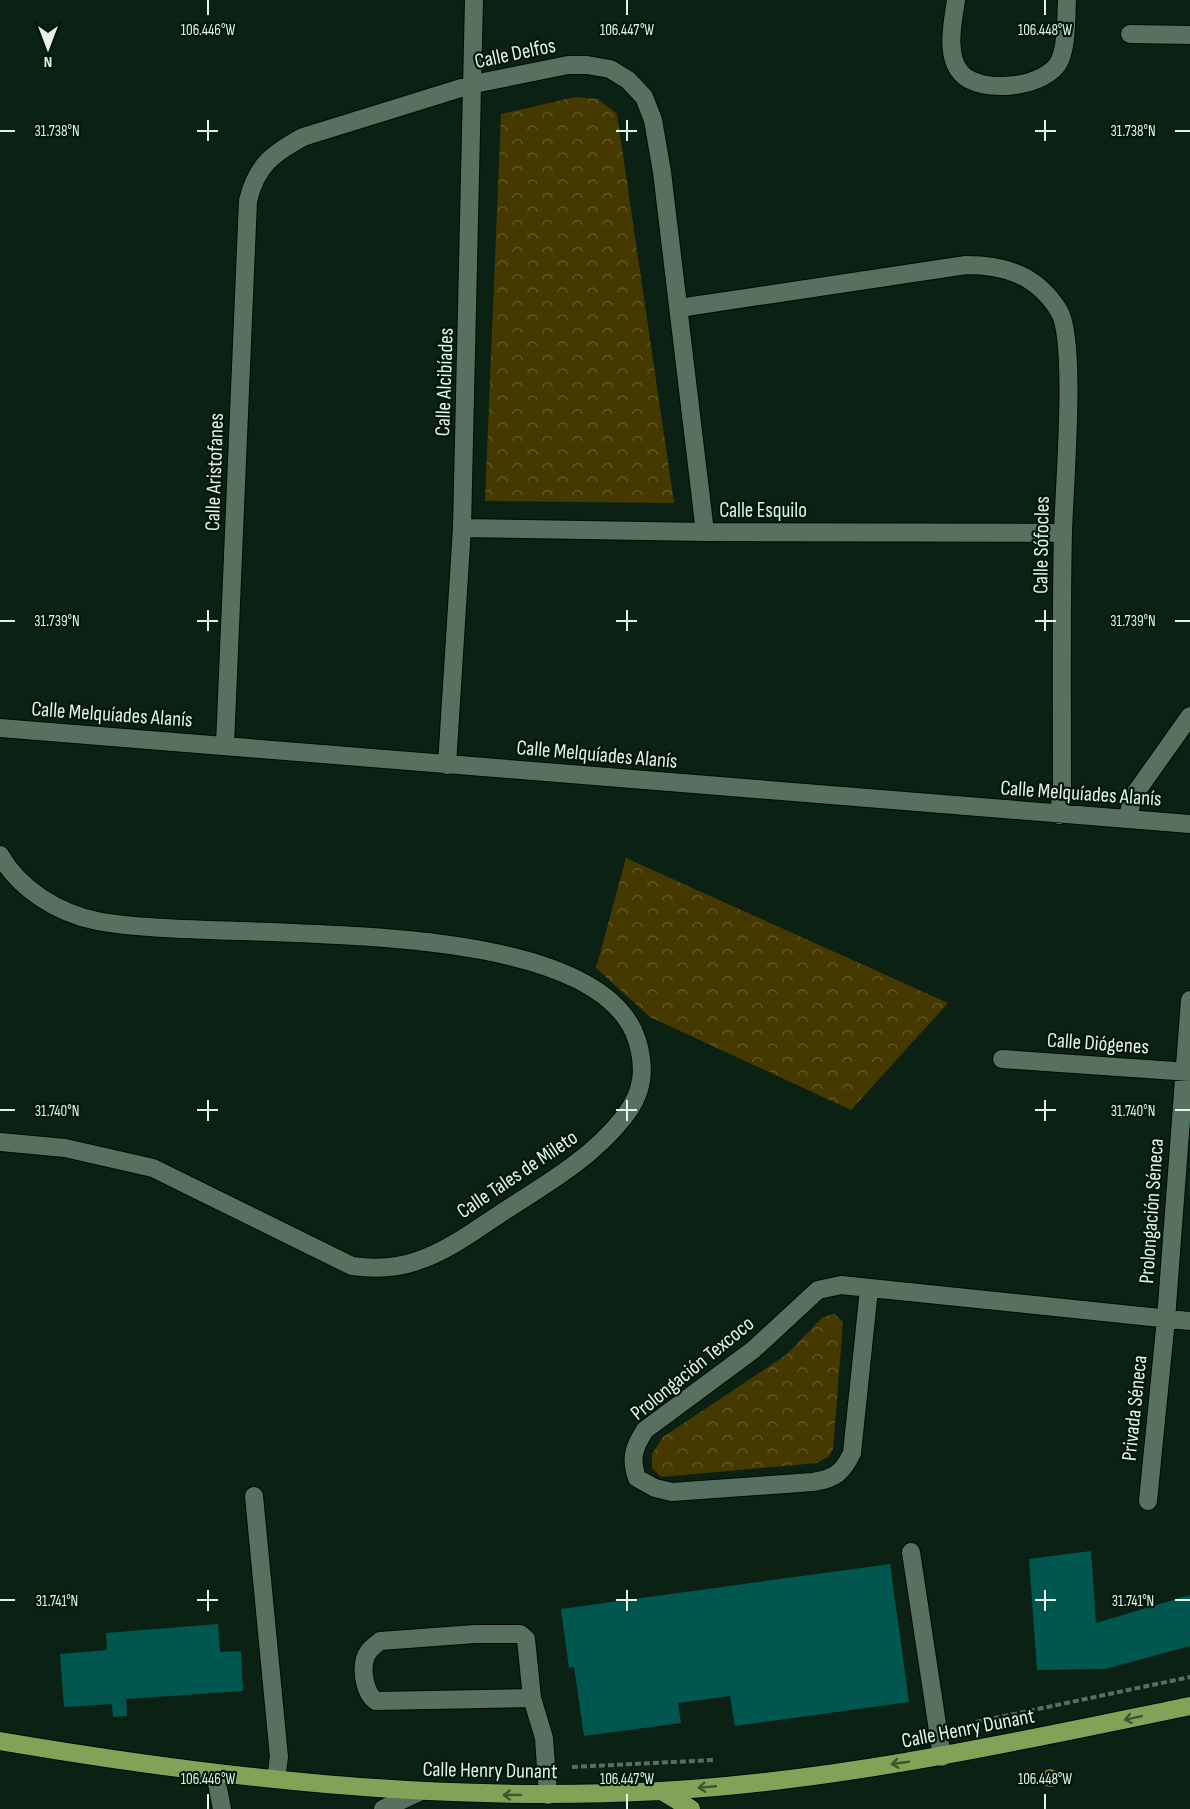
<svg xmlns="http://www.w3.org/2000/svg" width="1190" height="1809" font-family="'Sofia Sans Condensed',sans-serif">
<defs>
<pattern id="park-crowns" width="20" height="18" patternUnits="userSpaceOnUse" patternTransform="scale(1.5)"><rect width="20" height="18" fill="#463900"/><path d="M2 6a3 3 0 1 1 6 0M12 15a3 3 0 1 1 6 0" fill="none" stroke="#615625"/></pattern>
</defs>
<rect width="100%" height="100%" fill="#0b2114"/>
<!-- park -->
<path fill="url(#park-crowns)" d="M 575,97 L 598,99 L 617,114 L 674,503 L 485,501 L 501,114 Z
M 626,858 L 948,1003 L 851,1110 L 650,1017 L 596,968 Z
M 834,1314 L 843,1322 L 833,1449 L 828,1457 L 817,1463 L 661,1477 L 652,1468 L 652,1454 L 663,1437 L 786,1355 L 823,1317 Z"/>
<!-- building -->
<path fill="#005750" d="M 1091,1551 L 1096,1623 L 1190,1595 L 1190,1646 L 1105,1669 L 1037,1670 L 1029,1559 Z
M 890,1564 L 909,1702 L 735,1726 L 730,1696 L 678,1703 L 681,1723 L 584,1736 L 574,1667 L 569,1668 L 561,1609 Z
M 218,1624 L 220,1652 L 241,1651 L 243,1691 L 126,1699 L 127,1716 L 113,1717 L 112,1704 L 64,1707 L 60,1654 L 107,1650 L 106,1633 Z"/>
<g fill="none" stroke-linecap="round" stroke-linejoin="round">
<defs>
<path id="minor" d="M 956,0 C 953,21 945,55 961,73 C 980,95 1048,88 1060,60 C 1067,43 1066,19 1067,0
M 1130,34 L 1190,35
M 679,308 L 966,265 C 1005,265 1037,275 1059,311 C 1077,340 1064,490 1063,532 C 1061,617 1062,703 1062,788 L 1059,815
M 462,528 L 705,532 L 1063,533
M 0,728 L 1190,824
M 225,745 L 248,201 C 256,166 272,154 303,137 L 474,84 L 568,65 L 587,65 L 610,69 L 628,80 L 644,97 L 653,120 L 662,172 L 705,532
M 447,765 L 462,528 L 474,0
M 1127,819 L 1134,795 L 1190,716
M 0,855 C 19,889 58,913 97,921 C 214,944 594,906 637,1040 C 646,1070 643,1093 624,1117 C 591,1159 546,1184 503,1212 C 475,1230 448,1251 417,1261 C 395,1269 374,1269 352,1266 L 153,1168 L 65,1148 L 0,1142
M 1002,1059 L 1190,1072
M 869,1289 L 852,1453 C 843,1472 835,1479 813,1482 L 672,1492 L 655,1488 L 637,1478 C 630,1458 634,1447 645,1430 L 753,1350 L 818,1290 L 841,1285 L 1190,1321
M 254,1496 L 279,1757 L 276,1779
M 1148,1501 L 1166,1319 L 1190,1000
M 911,1552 L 942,1757
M 532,1698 L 376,1701 C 364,1693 359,1664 369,1651 C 372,1647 377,1644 380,1641 L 475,1634 L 520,1634 L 526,1639 L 532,1698 L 544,1738 L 548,1795
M 215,1773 L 222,1809
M 383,1809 L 421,1791"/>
<path id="major" d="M 0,1741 C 218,1778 439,1803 660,1791 C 840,1781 1015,1742 1190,1706
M 662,1791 L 691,1809"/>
</defs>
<!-- minor casing -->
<use href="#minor" stroke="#000b02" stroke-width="20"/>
<!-- major casing -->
<use href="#major" stroke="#000b02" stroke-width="20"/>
<!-- path -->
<path stroke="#5a6d61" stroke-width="4" stroke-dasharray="6 3" stroke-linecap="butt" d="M 976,1722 L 1190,1677
M 572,1767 L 714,1760"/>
<!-- minor -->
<use href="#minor" stroke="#57705f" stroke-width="18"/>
<!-- major -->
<use href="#major" stroke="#82a258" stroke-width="18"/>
</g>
<!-- trees -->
<circle fill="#817a29" cx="1050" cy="1778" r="9"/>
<!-- one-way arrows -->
<defs><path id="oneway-shaft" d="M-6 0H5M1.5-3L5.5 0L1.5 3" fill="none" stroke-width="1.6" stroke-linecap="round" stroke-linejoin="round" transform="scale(1.5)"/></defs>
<g stroke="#3c562e">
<use href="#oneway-shaft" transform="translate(1133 1718) rotate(168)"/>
<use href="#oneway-shaft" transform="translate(900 1763) rotate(172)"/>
<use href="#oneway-shaft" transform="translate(707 1787) rotate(175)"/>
<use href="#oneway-shaft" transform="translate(512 1795) rotate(179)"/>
</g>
<!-- ticks -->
<path fill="none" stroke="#e4f2e8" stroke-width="2" d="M 208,0 L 208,15M 627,0 L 627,15M 1045,0 L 1045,15M 208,120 L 208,141M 627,120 L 627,141M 1045,120 L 1045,141M 0,131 L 15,131M 197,131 L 218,131M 616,131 L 637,131M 1035,131 L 1056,131M 1175,131 L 1190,131M 208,610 L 208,631M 627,610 L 627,631M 1045,610 L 1045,631M 0,621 L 15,621M 197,621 L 218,621M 616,621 L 637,621M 1035,621 L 1056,621M 1175,621 L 1190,621M 208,1100 L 208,1121M 627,1100 L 627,1121M 1045,1100 L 1045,1121M 0,1110 L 15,1110M 197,1110 L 218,1110M 616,1110 L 637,1110M 1035,1110 L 1056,1110M 1175,1110 L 1190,1110M 208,1590 L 208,1611M 627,1590 L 627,1611M 1045,1590 L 1045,1611M 0,1600 L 15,1600M 197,1600 L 218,1600M 616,1600 L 637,1600M 1035,1600 L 1056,1600M 1175,1600 L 1190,1600M 208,1794 L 208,1809M 627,1794 L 627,1809M 1045,1794 L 1045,1809"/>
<g text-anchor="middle" stroke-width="4.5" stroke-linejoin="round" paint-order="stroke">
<!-- street labels -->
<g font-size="21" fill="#e4f2e8" stroke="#03180b">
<text transform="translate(515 53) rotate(-12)" y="7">Calle Delfos</text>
<text transform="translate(444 382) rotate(-88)" y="7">Calle Alcibíades</text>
<text transform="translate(214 472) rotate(-88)" y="7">Calle Aristofanes</text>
<text x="763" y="517">Calle Esquilo</text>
<text transform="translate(1041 545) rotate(-89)" y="7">Calle Sófocles</text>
<text transform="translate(112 714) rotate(4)" y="7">Calle Melquíades Alanís</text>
<text transform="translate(597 754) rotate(5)" y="7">Calle Melquíades Alanís</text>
<text transform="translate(1081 793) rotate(4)" y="7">Calle Melquíades Alanís</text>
<text transform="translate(1098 1043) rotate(4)" y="7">Calle Diógenes</text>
<text transform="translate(517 1174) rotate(-34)" y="7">Calle Tales de Mileto</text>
<text transform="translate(1151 1211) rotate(-86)" y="7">Prolongación Séneca</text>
<text transform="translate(692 1368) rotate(-39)" y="7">Prolongación Texcoco</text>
<text transform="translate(1134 1408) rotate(-84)" y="7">Privada Séneca</text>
<text transform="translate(968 1728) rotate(-11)" y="7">Calle Henry Dunant</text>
<text transform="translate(490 1770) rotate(1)" y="7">Calle Henry Dunant</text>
</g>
</g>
<g font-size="15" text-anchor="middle" fill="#e4f2e8" stroke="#03180b" stroke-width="4.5" stroke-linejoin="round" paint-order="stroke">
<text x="208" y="35">106.446°W</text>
<text x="627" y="35">106.447°W</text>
<text x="1045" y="35">106.448°W</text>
<text x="1133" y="136">31.738°N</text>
<text x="57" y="136">31.738°N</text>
<text x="1133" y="626">31.739°N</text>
<text x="57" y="626">31.739°N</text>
<text x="1133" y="1116">31.740°N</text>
<text x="57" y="1116">31.740°N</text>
<text x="1133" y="1606">31.741°N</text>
<text x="57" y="1606">31.741°N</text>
<text x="208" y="1784">106.446°W</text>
<text x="627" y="1784">106.447°W</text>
<text x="1045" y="1784">106.448°W</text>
</g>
<!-- north arrow -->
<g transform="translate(48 48) rotate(180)" stroke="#03180b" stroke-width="4.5" paint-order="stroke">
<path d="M0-4.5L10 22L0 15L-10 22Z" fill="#e4f2e8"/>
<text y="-9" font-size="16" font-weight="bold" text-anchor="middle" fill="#e4f2e8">N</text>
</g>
</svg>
